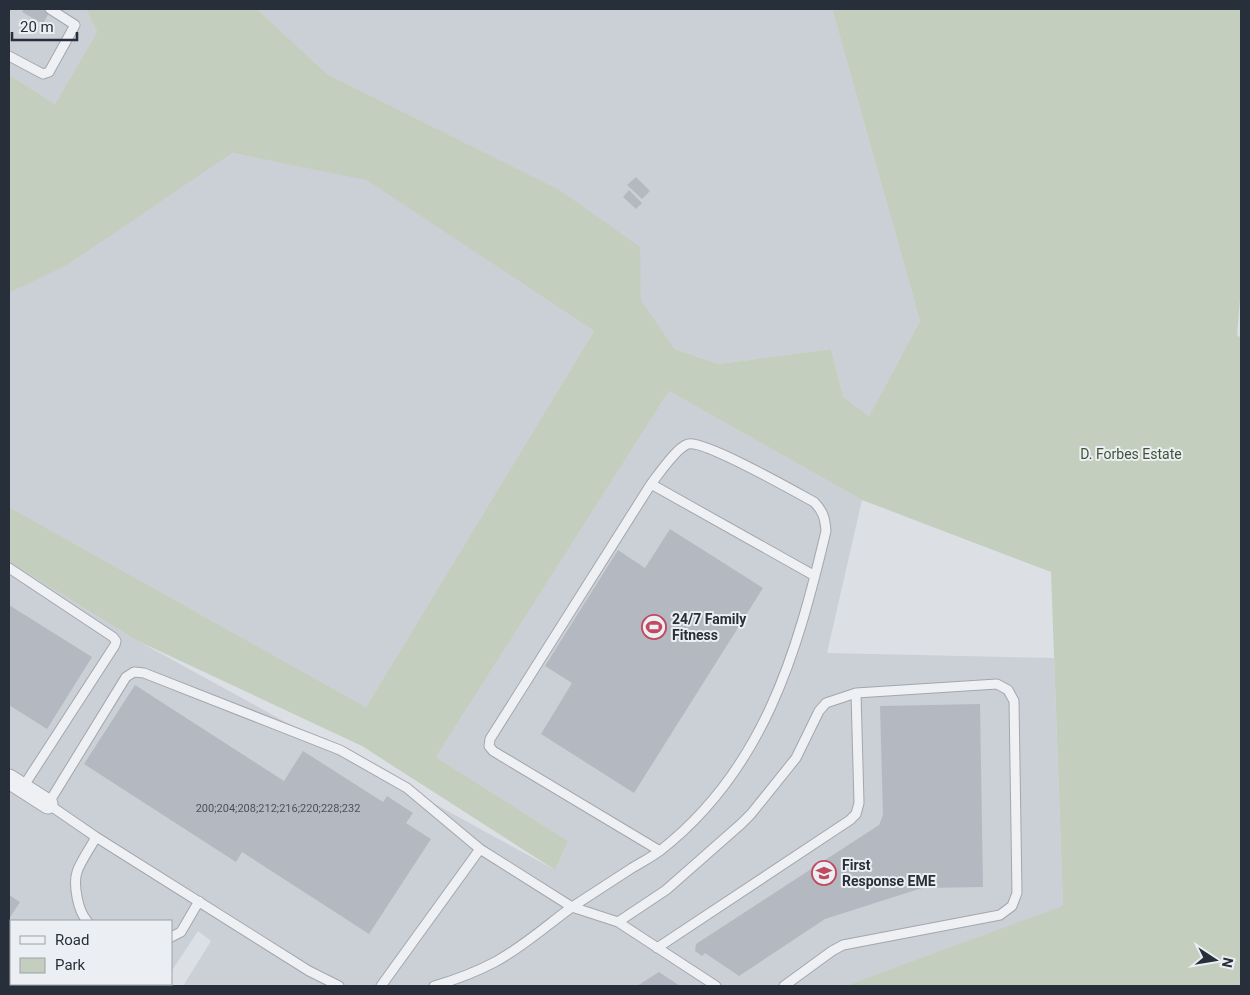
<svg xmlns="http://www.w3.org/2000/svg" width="1250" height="995" font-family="Roboto,sans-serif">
<rect width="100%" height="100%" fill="#dce0e5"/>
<!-- built -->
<path fill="#cbcfd6" d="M 9,9 L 86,9 L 97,32 L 55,104 L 11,76 L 9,80 Z
M 257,9 L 834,9 L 833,12 L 920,321 L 869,416 L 843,397 L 831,349 L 718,364 L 675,349 L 641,300 L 639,247 L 560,190 L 327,74 Z
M 231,153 L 367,179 L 594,331 L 366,707 L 9,507 L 9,293 L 66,266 Z
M 669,391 L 862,500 L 827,653 L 1054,658 L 1063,907 L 845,986 L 183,986 L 211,941 L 198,931 L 171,972 L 171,921 L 11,921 L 11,984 L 164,984 L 162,986 L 9,986 L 9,562 L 138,641 L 555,870 L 568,841 L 436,757 Z"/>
<!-- green -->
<path fill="#c3cebe" d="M 86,9 L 257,9 L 327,74 L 560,190 L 640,247 L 641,300 L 675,349 L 718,364 L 831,349 L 843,397 L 869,416 L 920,321 L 833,12 L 834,9 L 1241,9 L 1241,288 L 1237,335 L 1241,338 L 1241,986 L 845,986 L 1063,906 L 1051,572 L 862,500 L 669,391 L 436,757 L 568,841 L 555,870 L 362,746 L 138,641 L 9,562 L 9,507 L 366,707 L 594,331 L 367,180 L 232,153 L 66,266 L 9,293 L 9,80 L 11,76 L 55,104 L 97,32 Z"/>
<!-- building -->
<path fill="#b4b9c1" d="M 24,9 L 51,9 L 43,24 L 22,12 Z
M 636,177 L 650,191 L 642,199 L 627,185 Z
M 629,190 L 642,203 L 636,209 L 623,197 Z
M 670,529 L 763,588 L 634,793 L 541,734 L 572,683 L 545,666 L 618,550 L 645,568 Z
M 9,605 L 92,657 L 47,729 L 9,705 Z
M 135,685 L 284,781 L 303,751 L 383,802 L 387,796 L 413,813 L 406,823 L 431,839 L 369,934 L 242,852 L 236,862 L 84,764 Z
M 980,704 L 983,887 L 922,888 L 825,919 L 739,976 L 705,953 L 702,956 L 695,951 L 696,944 L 879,825 L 883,815 L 880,706 Z
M 9,895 L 20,902 L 9,919 Z
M 9,942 L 11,944 L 11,984 L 73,984 L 77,986 L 9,986 Z
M 659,972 L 680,986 L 637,986 Z"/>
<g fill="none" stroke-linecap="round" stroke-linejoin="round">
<defs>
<path id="lane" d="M 9,56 L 43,74 L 49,72 L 75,25 L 50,9
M 651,484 L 815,576
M 9,568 L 113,637 L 116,641 L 115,645 L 23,787
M 87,921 C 78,911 73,885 77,872 C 80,862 91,847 96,837
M 618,922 L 666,890 L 741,824 L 751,814 L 796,758 L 819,711 L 826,703 L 856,693 L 859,803 L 856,814 L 850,820 L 657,948
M 171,937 L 181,932 L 199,901
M 339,986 L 309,971 L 96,837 L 48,804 L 126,677 L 134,672 L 144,673 L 340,750 L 407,788 L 480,849 L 572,907 C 592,894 612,881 632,868 C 642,862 652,857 661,850 C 764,769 797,653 826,531 C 825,518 823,511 814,502 C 794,491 704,440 688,444 C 676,448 659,474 651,484 L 490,739 L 489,746 L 493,751 L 660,851
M 381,986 L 480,849
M 434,986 C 455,980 476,972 495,962 C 523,947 547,925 572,907 L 618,922 L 716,986
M 784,986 L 832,951 L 843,945 L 1000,915 L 1012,906 L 1017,893 L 1014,701 L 1008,690 L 997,684 L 856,693"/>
<path id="street" d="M 9,779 L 48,804"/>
</defs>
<!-- lane casing -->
<use href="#lane" stroke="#a2a7ae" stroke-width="11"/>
<!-- street casing -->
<use href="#street" stroke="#a2a7ae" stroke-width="21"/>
<!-- lane -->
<use href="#lane" stroke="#eef0f4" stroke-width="9"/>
<!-- street -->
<use href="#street" stroke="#eef0f4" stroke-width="19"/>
</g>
<!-- icons -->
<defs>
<symbol id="stadium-ring" viewBox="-11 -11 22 22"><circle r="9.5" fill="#ebeff3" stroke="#c04b60" stroke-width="1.5"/><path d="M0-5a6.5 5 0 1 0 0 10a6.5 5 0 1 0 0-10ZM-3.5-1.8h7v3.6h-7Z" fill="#c04b60"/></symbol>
<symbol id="university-ring" viewBox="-11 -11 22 22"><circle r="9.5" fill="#ebeff3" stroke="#c04b60" stroke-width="1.5"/><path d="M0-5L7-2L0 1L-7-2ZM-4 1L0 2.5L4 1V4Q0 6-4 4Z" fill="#c04b60"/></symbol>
</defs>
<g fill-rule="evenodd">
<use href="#stadium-ring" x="640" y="613" width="28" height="28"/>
<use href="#university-ring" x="810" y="859" width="28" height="28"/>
</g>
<g text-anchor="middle" stroke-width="4" stroke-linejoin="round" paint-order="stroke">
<!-- number labels -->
<g font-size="11" fill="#4a525c">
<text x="278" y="812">200;204;208;212;216;220;228;232</text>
</g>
<!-- park labels -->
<g font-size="14" fill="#3d5436" stroke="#ebeff3">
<text x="1131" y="459">D. Forbes Estate</text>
</g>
<!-- poi labels -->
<g font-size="14" font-weight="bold" fill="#272f3a" stroke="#ebeff3" text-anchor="start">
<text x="672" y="624">24/7 Family<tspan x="672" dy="16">Fitness</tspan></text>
<text x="842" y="870">First<tspan x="842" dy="16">Response EME</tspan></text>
</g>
</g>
<!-- border -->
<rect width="1250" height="995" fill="none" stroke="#272f3a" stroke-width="20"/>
<!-- legend -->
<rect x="10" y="920" width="162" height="65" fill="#ebeff3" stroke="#9da2a9"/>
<rect x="20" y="936" width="25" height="8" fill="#eef0f4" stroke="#9da2a9"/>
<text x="55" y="945" font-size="15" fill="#272f3a">Road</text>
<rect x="20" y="958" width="25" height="15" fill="#c3cebe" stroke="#9da2a9"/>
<text x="55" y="970" font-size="15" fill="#272f3a">Park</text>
<!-- north arrow -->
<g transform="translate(1215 960) rotate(102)" stroke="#ebeff3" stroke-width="4" paint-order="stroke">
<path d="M0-4L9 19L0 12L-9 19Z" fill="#272f3a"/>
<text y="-8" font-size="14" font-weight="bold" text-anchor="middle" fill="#272f3a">N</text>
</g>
<!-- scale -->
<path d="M12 32v8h65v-8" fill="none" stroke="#272f3a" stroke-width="2.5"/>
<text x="20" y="32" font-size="15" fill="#272f3a" stroke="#ebeff3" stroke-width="4" paint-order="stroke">20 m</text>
</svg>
